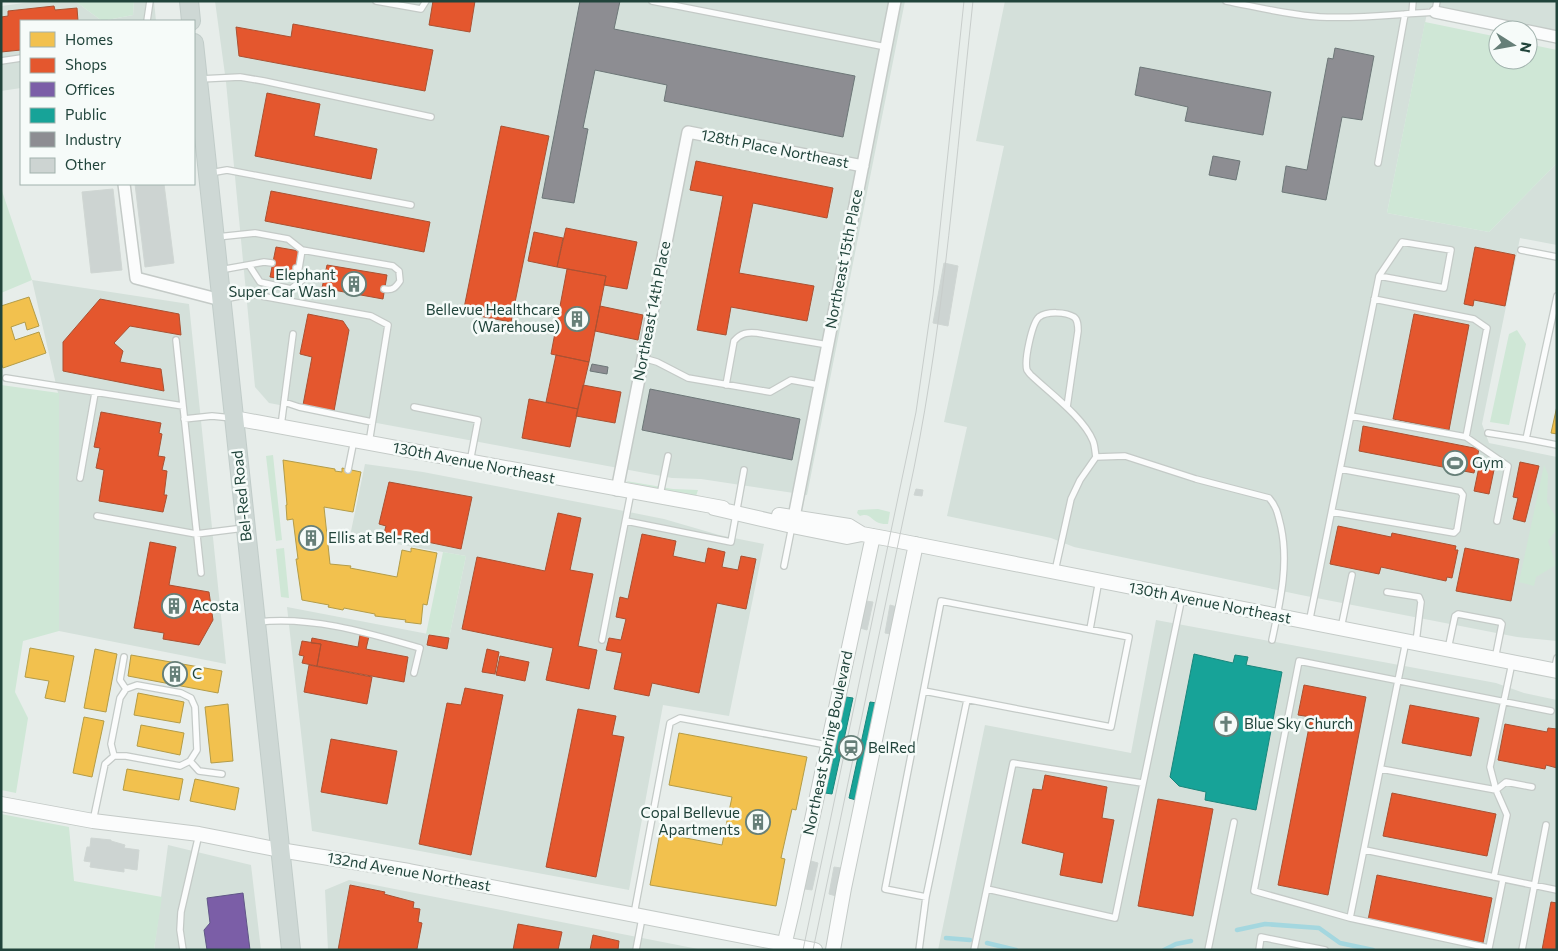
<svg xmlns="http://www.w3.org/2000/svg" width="1558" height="951" font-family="Commissioner,sans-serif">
<rect width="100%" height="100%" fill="#e7edea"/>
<!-- built -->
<path fill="#d4e0da" d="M 39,1 L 75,1 L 102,21 L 133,15 L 134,1 L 154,1 L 156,21 L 21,21 L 21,88 L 1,91 L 1,6 Z
M 215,1 L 905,1 L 807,495 L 701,479 L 672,478 L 269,403 L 255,387 L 226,82 Z
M 1005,1 L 1557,1 L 1557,33 L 1428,8 L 1387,213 L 1489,232 L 1557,163 L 1557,245 L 1520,238 L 1482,424 L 1489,443 L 1557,457 L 1557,641 L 1517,637 L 1301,595 L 1074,547 L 1051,538 L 947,516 L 967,427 L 944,422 L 1004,146 L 976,141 Z
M 32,280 L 189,304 L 226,664 L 59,631 L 58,393 Z
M 365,464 L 423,472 L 614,509 L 664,519 L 719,535 L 764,544 L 729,716 L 663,705 L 629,890 L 312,831 L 287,607 L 449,638 L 466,556 L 350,536 Z
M 1156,620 L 1496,683 L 1524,693 L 1557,700 L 1557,950 L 938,950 L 985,725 L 1131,753 Z
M 168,845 L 251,865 L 261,950 L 154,950 Z
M 349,880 L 703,950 L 328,950 L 325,890 Z"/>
<!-- green -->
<path fill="#cfe7d6" d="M 75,1 L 134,1 L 133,15 L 102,21 Z
M 1425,22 L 1498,37 L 1498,60 L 1528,60 L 1528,44 L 1557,50 L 1557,163 L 1489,232 L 1387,213 Z
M 1,188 L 32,280 L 1,293 Z
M 1517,330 L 1526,344 L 1509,425 L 1490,422 L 1509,334 Z
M 1,385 L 59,393 L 59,631 L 23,641 L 15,692 L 28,718 L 16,793 L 1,790 Z
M 273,455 L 282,540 L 276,541 L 266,456 Z
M 1544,465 L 1548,474 L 1547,502 L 1557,519 L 1557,529 L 1548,541 L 1556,565 L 1536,577 L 1534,586 L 1519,582 Z
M 626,481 L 673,489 L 698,490 L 696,496 L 630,483 Z
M 878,509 L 890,512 L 888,524 C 885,524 882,524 879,523 C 871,520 870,512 860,516 L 857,513 L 858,510 Z
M 284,548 L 289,598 L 281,597 L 276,549 Z
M 443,552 L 466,556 L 449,638 L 426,634 Z
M 1,814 L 69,827 L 74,881 L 162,897 L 154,950 L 1,950 Z"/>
<!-- homes -->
<path fill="#f2c14e" stroke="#b39c48" d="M 29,297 L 39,326 L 27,330 L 25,322 L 11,327 L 15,340 L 39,332 L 46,353 L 3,368 L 1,363 L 1,306 Z
M 1557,406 L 1557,434 L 1551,433 Z
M 283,460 L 335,469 L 335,471 L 342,472 L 342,468 L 361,472 L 353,512 L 324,507 L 330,564 L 351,566 L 350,568 L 397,577 L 402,550 L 411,552 L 411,548 L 437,553 L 427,605 L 423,604 L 421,624 L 405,622 L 406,620 L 375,616 L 375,614 L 344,608 L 343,610 L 328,607 L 329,605 L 302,600 L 296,559 L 298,559 L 293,519 L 287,520 L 286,505 L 287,505 Z
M 30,648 L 74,656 L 65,702 L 45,698 L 49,681 L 25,677 Z
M 95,649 L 117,654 L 106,712 L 84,708 Z
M 131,655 L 222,671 L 218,693 L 128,676 Z
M 138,693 L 184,702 L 180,723 L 134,715 Z
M 228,704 L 233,761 L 211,763 L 205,707 Z
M 84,717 L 104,721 L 92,777 L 73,773 Z
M 141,725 L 184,733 L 180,755 L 137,746 Z
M 679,733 L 807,757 L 796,810 L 792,809 L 781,858 L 785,859 L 776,906 L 650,885 L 660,833 L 722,845 L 732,797 L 669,785 Z
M 127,769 L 183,779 L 179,800 L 123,790 Z
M 195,779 L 239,788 L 235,810 L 190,801 Z"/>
<!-- shops -->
<path fill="#e4572e" stroke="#aa5132" d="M 433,1 L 475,1 L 470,32 L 429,25 Z
M 54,6 L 55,10 L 77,8 L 78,21 L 21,21 L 21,50 L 1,52 L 1,17 L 8,16 L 8,11 Z
M 293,24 L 433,50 L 425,91 L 239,56 L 236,27 L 291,37 Z
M 267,93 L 320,104 L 314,136 L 377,149 L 371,179 L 255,156 Z
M 501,126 L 549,136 L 511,322 L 463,313 Z
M 696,161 L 833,188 L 827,218 L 753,203 L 739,273 L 814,286 L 807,321 L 731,307 L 726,335 L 697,330 L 723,196 L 690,190 Z
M 271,191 L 430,222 L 424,252 L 265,221 Z
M 566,228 L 637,242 L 627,289 L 604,285 L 606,276 L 557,267 Z
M 534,232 L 563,238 L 557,267 L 528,261 Z
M 276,247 L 299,251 L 293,281 L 270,277 Z
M 1475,247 L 1515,255 L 1505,306 L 1474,300 L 1473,306 L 1464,304 Z
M 327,265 L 387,275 L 383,299 L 322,288 Z
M 567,269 L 606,276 L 589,362 L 551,354 Z
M 100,299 L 179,314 L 181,335 L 130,326 L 114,343 L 123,351 L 120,362 L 161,369 L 164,391 L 63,371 L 63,342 Z
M 600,306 L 643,315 L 638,340 L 595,331 Z
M 308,314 L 343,321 L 349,330 L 334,411 L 303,405 L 312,357 L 300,354 Z
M 1414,314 L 1469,325 L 1449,430 L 1393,419 Z
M 556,355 L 589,362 L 578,409 L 546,402 Z
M 583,385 L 621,392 L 615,423 L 576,416 Z
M 529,399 L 578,409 L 570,447 L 522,438 Z
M 101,412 L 161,423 L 159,433 L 162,434 L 158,456 L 165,457 L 162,470 L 167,471 L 164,495 L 167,495 L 163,512 L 99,501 L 104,470 L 96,468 L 100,448 L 94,447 Z
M 1363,426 L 1479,449 L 1474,473 L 1359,451 Z
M 1520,462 L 1539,466 L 1525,522 L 1513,519 L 1518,498 L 1513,497 Z
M 1479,467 L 1494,470 L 1489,494 L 1474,491 Z
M 389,482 L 472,497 L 461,549 L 384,533 L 386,526 L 379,524 Z
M 558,513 L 581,518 L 570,570 L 593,574 L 578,646 L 597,650 L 589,689 L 546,680 L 553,648 L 462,629 L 477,557 L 545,571 Z
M 1338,526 L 1391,537 L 1392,533 L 1456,546 L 1455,550 L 1458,550 L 1452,578 L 1447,577 L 1446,581 L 1381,567 L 1379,574 L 1330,564 Z
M 642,534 L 676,541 L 673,556 L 705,563 L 708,548 L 725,552 L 722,567 L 738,570 L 741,556 L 756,559 L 746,609 L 717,603 L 699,693 L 652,683 L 649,696 L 614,689 L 622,653 L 606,650 L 609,638 L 621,640 L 626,619 L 616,617 L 620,597 L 628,599 Z
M 150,542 L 176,547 L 169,585 L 209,592 L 213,620 L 199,645 L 163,639 L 164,633 L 134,628 Z
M 1465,548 L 1519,559 L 1511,601 L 1456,591 Z
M 360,635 L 369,636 L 366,649 L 408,657 L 404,682 L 317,666 L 321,644 L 311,643 L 312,638 L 358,647 Z
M 429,635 L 449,638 L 447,649 L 427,645 Z
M 302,641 L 321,644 L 317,666 L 302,663 L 304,656 L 299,655 Z
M 487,649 L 499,652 L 495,674 L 482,672 Z
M 500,656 L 529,662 L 525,681 L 496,675 Z
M 309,665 L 372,677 L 367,704 L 304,692 Z
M 1304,685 L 1366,697 L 1328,895 L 1278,885 L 1311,717 L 1298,715 Z
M 465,688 L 503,695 L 471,855 L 419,844 L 447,703 L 461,705 Z
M 1410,705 L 1479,718 L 1471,756 L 1402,743 Z
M 578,709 L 616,716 L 612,735 L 624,737 L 596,877 L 546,867 Z
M 1505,724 L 1547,732 L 1548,728 L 1557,729 L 1557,768 L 1546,765 L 1545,769 L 1498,760 Z
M 331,739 L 397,751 L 387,804 L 321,792 Z
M 1045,775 L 1107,787 L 1102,818 L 1114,820 L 1102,883 L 1060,875 L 1064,853 L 1022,843 L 1033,789 L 1042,790 Z
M 1392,793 L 1496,814 L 1487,856 L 1383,836 Z
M 1158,799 L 1213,809 L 1193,916 L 1138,906 Z
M 1377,875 L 1492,898 L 1483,943 L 1368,920 Z
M 350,885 L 385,892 L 384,894 L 414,902 L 413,908 L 420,909 L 418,922 L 422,923 L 417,949 L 338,950 Z
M 1551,902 L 1557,903 L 1557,950 L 1542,950 Z
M 518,924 L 562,932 L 558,950 L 513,950 Z
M 593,935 L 619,941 L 618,950 L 590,950 Z"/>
<!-- offices -->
<path fill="#7b5ea7" stroke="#605687" d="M 243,893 L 250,950 L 207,950 L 204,930 L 210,923 L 207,898 Z"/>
<!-- public -->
<path fill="#17a398" stroke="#1a867c" d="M 1194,654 L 1233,663 L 1235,655 L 1248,657 L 1246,665 L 1282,672 L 1256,810 L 1205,800 L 1206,792 L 1179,786 L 1170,777 Z
M 846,697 L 853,698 L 832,794 L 825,793 Z
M 870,702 L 877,703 L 856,800 L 849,798 Z"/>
<!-- industry -->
<path fill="#8d8d92" stroke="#6d7778" d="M 580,1 L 620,1 L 614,29 L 855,76 L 843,137 L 664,101 L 667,85 L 595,70 L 583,128 L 588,129 L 574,203 L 542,198 Z
M 1335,48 L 1374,56 L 1362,120 L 1342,117 L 1326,200 L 1282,192 L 1286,166 L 1307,170 L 1328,58 L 1333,59 Z
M 1140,67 L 1271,92 L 1263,135 L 1185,121 L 1188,107 L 1135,95 Z
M 1213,156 L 1240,161 L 1236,180 L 1209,175 Z
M 592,364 L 608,367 L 607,374 L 590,371 Z
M 650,389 L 800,419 L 792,460 L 642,430 Z"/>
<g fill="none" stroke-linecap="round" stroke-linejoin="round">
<!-- stream -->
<path stroke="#a4d7df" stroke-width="4.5" d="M 1237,930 L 1265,924 L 1319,928 L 1340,943 L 1373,950
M 946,938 L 970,940
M 987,943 L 1016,950
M 1164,950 L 1176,944 L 1191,941"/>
</g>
<!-- building -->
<path fill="#cdd4d2" stroke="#cfd6d3" d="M 135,184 L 164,184 L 174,263 L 145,267 Z
M 113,189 L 122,270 L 91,273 L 82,192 Z
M 944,263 L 958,266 L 948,326 L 933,323 Z
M 916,489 L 923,490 L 922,496 L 914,495 Z
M 866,601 L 873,602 L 867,630 L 860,628 Z
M 890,605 L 897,607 L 891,634 L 885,633 Z
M 91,838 L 111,840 L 111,841 L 125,845 L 124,848 L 139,850 L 137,870 L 124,868 L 124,872 L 90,867 L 91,862 L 84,861 L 87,847 L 90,847 Z
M 811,861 L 818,863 L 812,890 L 805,889 Z
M 834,867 L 841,868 L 836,896 L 829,894 Z"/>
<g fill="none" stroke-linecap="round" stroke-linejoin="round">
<defs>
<path id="service" d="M 376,1 L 421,9 L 426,1
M 652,1 L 886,47
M 1226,1 C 1257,7 1288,15 1320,17 C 1359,19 1396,14 1435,12 L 1437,1
M 1412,13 L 1413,1
M 147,21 L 150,1
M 1,61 L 21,58
M 200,79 L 240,77 L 264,81 L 431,117
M 1378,163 L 1405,14
M 210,173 L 227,170 L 411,205
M 217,237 L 255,233 L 288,239 L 302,250 L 299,268 L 296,268
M 302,250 L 393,266 L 399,271 L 400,281 C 396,287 393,291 384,289
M 1521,250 L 1557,257
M 249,265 L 260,282 L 291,289 L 306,277 L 324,279
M 220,270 L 264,262 L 272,263
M 1557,296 L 1526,439 L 1557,445
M 224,299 L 250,294 L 371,316 L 388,325 L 369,443
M 176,340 L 201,573
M 643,358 L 657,362 L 688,378 L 770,392 L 791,380 L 819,385
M 6,378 L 183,406
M 726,385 L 734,341 C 741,333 747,332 757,333 L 828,345
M 284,402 L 299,407 L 372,422
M 414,407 L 478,420 L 470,462
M 1351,416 L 1466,437 L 1487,328 L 1474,319 L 1374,299
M 184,419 L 212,416 L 232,418
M 281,426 L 293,334
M 1488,433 L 1526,439
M 1466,437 L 1508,466 L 1497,521
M 1096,457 L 1125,456 L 1196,479 L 1269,498 C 1277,507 1278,515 1281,527 C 1289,565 1280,602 1272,640
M 348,470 L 354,440
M 80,478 L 95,393
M 660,495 L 668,456
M 1332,512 L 1454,533 L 1457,530 L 1463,495 L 1460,491 L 1340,469
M 97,516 L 196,534 L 244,528
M 626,521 L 731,542 L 744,470
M 784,566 L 792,526
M 1055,571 L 1071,499 L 1080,480 L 1096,457 C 1095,452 1095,446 1093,441 C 1084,418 1050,393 1032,376 C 1031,376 1027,370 1027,370 C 1024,360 1032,323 1039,317 C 1047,311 1066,312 1074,317 C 1078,320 1078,326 1078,331 L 1067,407
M 1387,592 L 1419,597 L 1421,602 L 1416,642
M 258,622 C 313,616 368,633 420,648 L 414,673
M 1309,623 L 1379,276 L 1444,288 L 1451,250 L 1402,242 L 1379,276
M 1341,628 L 1352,575
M 1090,629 L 1099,580
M 602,640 L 631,492
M 1406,641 L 1350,918 L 1489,948 L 1503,879
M 1448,649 L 1455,616 L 1458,614 L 1500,622 L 1502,624 L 1495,659
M 1554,671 L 1557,658
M 126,689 L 137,685 L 181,693 L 191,698 L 195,707 L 197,750 L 190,761
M 924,691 L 1111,727 L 1129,637 L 941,601 L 885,889 L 926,897
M 114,756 L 126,756 L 180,766 L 190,761 L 199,771 L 222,774
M 1381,769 L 1496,790 L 1506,782 L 1532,787
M 93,821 L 105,764 L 114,756 L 111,744 L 120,698 L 126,689 L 120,680 L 124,657
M 1365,850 L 1557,890
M 1494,877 L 1507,815 L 1496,790 L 1490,767 L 1512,663
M 987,889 L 1115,918 L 1182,597
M 634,914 L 670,723 L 680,718 L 827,745
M 1350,918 L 1254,891 L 1299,661 L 1551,711
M 183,950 L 180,930 L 181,912 L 199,834
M 636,950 L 642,918
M 919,950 L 926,897 L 967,700
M 974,950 L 1013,763 L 1142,783
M 1208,950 L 1234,822
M 1259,950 L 1261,937 L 1325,950
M 1522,950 L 1546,825"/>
<path id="minor" d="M 1435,12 L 1523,30
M 1528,31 L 1557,37
M 124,184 L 136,278 L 221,300
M 617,490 L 688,132 L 863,166
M 794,517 L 895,1"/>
<path id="tertiary" d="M 234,418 L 723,508
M 714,508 L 792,526 L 847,537 L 862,534 L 889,539 L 1557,671
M 779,515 L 849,526 L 862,534
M 1,804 L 93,821 L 199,834 L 280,850 L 409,871 L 815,950
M 783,950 L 793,908 L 873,536
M 833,950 L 844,888 L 916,544"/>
<path id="primary" d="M 189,1 L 191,21
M 194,43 L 291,950"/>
</defs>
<!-- service casing -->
<use href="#service" stroke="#c4cac7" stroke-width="8"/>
<!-- minor casing -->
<use href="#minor" stroke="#c4cac7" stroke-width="14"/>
<!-- tertiary casing -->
<use href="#tertiary" stroke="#c4cac7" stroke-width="16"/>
<!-- primary casing -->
<use href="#primary" stroke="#c1ccc9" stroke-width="20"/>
<!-- service -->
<use href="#service" stroke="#fbfcfc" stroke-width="5.5"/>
<!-- minor -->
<use href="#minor" stroke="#fbfcfc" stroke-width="11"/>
<!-- tertiary -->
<use href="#tertiary" stroke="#fbfcfc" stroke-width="14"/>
<!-- primary -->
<use href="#primary" stroke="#ced8d5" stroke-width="18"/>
<!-- tram -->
<path stroke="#c8cdcb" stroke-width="1" d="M 803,950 L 916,412 L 933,295 L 964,1
M 813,950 L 914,468 C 945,314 956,157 973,1"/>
</g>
<!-- icons -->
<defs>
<symbol id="building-ring" viewBox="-11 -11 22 22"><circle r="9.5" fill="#f6fbf9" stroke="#667f78" stroke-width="1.5"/><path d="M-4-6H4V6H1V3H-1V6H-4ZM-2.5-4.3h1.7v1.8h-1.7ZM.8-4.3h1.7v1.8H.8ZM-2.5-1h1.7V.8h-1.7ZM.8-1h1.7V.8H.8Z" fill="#667f78"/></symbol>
<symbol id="stadium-ring" viewBox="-11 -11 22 22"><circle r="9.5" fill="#f6fbf9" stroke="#667f78" stroke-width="1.5"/><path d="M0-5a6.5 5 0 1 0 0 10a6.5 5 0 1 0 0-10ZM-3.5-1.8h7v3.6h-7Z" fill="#667f78"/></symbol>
<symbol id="church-ring" viewBox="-11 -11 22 22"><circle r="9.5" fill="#f6fbf9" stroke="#667f78" stroke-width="1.5"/><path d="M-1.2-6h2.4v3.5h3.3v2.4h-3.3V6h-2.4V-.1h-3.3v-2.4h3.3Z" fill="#667f78"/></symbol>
<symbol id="station-ring" viewBox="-11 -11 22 22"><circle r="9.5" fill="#f6fbf9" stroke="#667f78" stroke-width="1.5"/><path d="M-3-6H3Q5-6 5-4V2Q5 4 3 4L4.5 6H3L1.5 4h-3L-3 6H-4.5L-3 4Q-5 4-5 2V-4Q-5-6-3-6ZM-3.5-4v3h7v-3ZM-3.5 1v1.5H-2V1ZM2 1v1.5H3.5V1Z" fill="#667f78"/></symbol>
</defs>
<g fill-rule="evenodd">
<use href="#building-ring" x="340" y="270" width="28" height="28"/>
<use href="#building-ring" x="563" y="305" width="28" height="28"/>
<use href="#stadium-ring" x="1441" y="449" width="28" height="28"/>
<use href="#building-ring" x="297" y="524" width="28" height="28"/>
<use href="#building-ring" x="160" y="592" width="28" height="28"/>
<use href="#building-ring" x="161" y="660" width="28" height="28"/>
<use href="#church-ring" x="1212" y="710" width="28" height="28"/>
<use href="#station-ring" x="837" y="734" width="28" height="28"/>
<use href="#building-ring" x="744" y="808" width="28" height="28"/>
</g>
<g text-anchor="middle" stroke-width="5" stroke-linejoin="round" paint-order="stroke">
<!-- street labels -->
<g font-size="15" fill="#21443b" stroke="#f6fbf9">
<text transform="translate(775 149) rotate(11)" y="5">128th Place Northeast</text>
<text transform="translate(844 259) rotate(-79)" y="5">Northeast 15th Place</text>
<text transform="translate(652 311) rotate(-79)" y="5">Northeast 14th Place</text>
<text transform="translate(474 463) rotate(11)" y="5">130th Avenue Northeast</text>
<text transform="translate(242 496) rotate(-96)" y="5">Bel-Red Road</text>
<text transform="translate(1210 603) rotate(11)" y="5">130th Avenue Northeast</text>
<text transform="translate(828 743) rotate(-78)" y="5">Northeast Spring Boulevard</text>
<text transform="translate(409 872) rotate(10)" y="5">132nd Avenue Northeast</text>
</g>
<!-- poi labels -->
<g font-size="15" fill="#21443b" stroke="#f6fbf9" text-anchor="start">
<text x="336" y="280" text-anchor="end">Elephant<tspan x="336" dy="17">Super Car Wash</tspan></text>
<text x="560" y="315" text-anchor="end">Bellevue Healthcare<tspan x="560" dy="17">(Warehouse)</tspan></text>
<text x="1472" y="468">Gym</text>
<text x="328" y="543">Ellis at Bel-Red</text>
<text x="192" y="611">Acosta</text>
<text x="192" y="679">C</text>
<text x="1244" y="729">Blue Sky Church</text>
<text x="868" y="753">BelRed</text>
<text x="740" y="818" text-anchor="end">Copal Bellevue<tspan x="740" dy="17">Apartments</tspan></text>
</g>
</g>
<!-- border -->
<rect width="1558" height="951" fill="none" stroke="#21443b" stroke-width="5"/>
<!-- legend -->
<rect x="20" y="20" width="175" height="165" fill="#f6fbf9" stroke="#a1b2ad"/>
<rect x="30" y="32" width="25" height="15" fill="#f2c14e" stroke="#a1b2ad"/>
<text x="65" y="45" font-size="15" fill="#21443b">Homes</text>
<rect x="30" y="58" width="25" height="15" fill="#e4572e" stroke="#a1b2ad"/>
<text x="65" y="70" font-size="15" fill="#21443b">Shops</text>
<rect x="30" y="82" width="25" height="15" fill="#7b5ea7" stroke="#a1b2ad"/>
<text x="65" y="95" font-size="15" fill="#21443b">Offices</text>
<rect x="30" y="108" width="25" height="15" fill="#17a398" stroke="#a1b2ad"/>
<text x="65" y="120" font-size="15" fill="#21443b">Public</text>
<rect x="30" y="132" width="25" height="15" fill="#8d8d92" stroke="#a1b2ad"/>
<text x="65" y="145" font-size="15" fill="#21443b">Industry</text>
<rect x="30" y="158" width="25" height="15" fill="#cdd4d2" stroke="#a1b2ad"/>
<text x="65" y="170" font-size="15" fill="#21443b">Other</text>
<!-- north arrow -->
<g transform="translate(1513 45) rotate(101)"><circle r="24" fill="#f6fbf9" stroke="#a1b2ad"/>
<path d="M0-4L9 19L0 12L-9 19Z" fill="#667f78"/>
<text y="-8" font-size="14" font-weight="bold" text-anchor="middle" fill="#21443b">N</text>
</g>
</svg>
